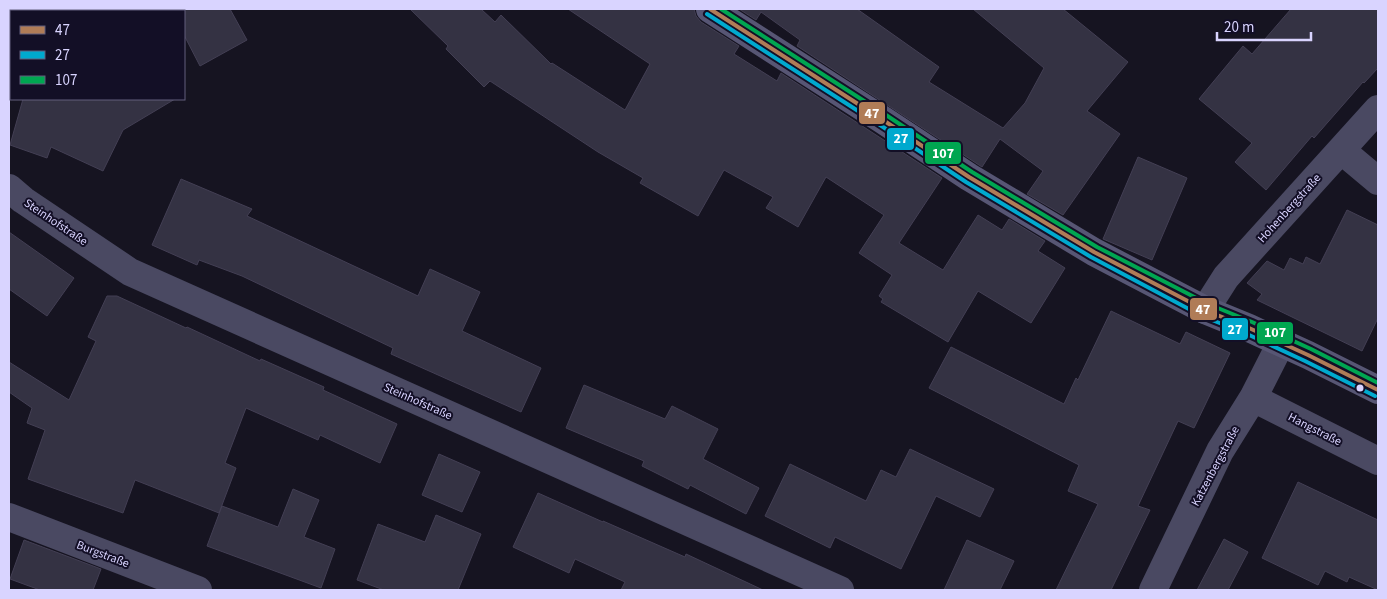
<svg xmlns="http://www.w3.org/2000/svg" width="1387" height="599" font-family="'Source Sans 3',sans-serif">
<rect width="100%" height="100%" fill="#161421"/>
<!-- building -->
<path fill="#343243" stroke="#433f54" d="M 170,9 L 230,9 L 247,40 L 200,66 L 184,35 L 184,11 L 172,11 Z
M 410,9 L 481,9 L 495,22 L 501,15 L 551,64 L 552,63 L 625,110 L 650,64 L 568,9 L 694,9 L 696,16 L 701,22 L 739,46 L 734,54 L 777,81 L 781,73 L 942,178 L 899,243 L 943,270 L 978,215 L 1002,230 L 1009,219 L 1045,241 L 1038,251 L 1065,268 L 1031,323 L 978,291 L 948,342 L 881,302 L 883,299 L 879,296 L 892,275 L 859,253 L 884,215 L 826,177 L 798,227 L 766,208 L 773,197 L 724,170 L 698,216 L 640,183 L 643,178 L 598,152 L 490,81 L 484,87 L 446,49 L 448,46 Z
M 739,9 L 857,9 L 939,67 L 929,82 L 1003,128 L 1025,103 L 1044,68 L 973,9 L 1063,9 L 1128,62 L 1087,111 L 1120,134 L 1063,215 L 1027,194 L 1043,171 L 1000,139 L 982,167 L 797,46 L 800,40 L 761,12 L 756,20 Z
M 1291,9 L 1378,9 L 1378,68 L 1364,83 L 1363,82 L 1314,138 L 1312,136 L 1266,190 L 1235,162 L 1252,143 L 1199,99 L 1243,46 L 1252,54 Z
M 23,99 L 175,99 L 123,130 L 103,171 L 51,147 L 47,158 L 10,145 Z
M 1138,157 L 1187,178 L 1152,260 L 1103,239 Z
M 181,179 L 252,209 L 247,216 L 418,296 L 430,269 L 480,292 L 462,331 L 541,368 L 521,412 L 391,354 L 393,348 L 242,276 L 199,260 L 197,265 L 152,245 Z
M 1347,210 L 1378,225 L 1378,318 L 1362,351 L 1257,300 L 1262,294 L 1247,283 L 1267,261 L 1284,270 L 1290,258 L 1303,264 L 1306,257 L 1320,264 Z
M 9,232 L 74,278 L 47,316 L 9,289 Z
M 107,296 L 117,296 L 186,328 L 187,327 L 260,361 L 261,359 L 324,387 L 323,390 L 397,424 L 380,463 L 320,435 L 318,440 L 246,408 L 225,463 L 236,468 L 219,513 L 135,480 L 123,513 L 28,479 L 45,430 L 27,423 L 32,408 L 9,392 L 9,362 L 69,400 L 96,341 L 88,337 Z
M 1111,311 L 1180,344 L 1186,332 L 1230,353 L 1194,428 L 1178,421 L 1138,506 L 1150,510 L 1111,590 L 1056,590 L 1098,504 L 1068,491 L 1079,465 L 929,388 L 951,347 L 1064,404 L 1076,378 L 1078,380 Z
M 584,385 L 665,419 L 672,406 L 718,429 L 703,459 L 759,488 L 746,514 L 690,485 L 688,489 L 642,466 L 644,461 L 566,428 Z
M 910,449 L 994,489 L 980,517 L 936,496 L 901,569 L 835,537 L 830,548 L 765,516 L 790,464 L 866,501 L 881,470 L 896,477 Z
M 439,454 L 480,472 L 462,512 L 422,495 Z
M 1298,482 L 1378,520 L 1378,590 L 1349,577 L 1347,582 L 1325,571 L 1318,585 L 1262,558 Z
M 293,489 L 319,500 L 304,537 L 335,549 L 321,588 L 207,546 L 222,506 L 278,527 Z
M 538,493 L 603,522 L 603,521 L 685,557 L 686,554 L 763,590 L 621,590 L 625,582 L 575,559 L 569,573 L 513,547 Z
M 436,515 L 481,534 L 458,590 L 384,590 L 357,580 L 378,524 L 425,542 Z
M 1224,539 L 1248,552 L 1228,590 L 1197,590 Z
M 24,540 L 101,569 L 93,590 L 40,590 L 10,579 Z
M 967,540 L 1014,561 L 1000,590 L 944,590 Z"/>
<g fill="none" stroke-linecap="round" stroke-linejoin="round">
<!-- street -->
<path stroke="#4a4962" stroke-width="28" d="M 41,11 L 43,9
M 9,58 L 11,54
M 1341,150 L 1378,181
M 9,188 L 23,200 L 130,272 L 840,590
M 1205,310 L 1226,277 L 1378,109
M 1253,398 L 1378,461
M 9,517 L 198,590
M 1153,590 L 1220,451 L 1253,398 L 1281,343"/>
<!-- secondary -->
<path stroke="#575674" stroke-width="28" d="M 710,9 L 883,120 L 969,177 L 1094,252 L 1205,310 L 1249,328 L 1308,355 L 1378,390"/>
<defs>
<path id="bus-1" d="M 710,9 L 883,120 L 969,177 L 1094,252 L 1205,310 L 1249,328 L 1308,355 L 1378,390"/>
<path id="bus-2" d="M 707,14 L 880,125 L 966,182 L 1091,257 L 1202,316 L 1247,334 L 1305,361 L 1375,396"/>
<path id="bus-3" d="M 721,9 L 886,115 L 972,172 L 1097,247 L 1208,304 L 1252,322 L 1311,349 L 1378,383"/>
</defs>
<!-- bus-1 casing -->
<use href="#bus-1" stroke="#130f26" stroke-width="8"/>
<!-- bus-2 casing -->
<use href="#bus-2" stroke="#130f26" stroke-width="8"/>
<!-- bus-3 casing -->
<use href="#bus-3" stroke="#130f26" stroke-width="8"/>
<!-- bus-1 -->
<use href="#bus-1" stroke="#b07c57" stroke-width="4"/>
<!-- bus-2 -->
<use href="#bus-2" stroke="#00a9ce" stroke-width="4"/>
<!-- bus-3 -->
<use href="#bus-3" stroke="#00a651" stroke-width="4"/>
</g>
<!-- markers -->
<circle fill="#d9d4ff" stroke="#130f26" stroke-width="2" cx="1360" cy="388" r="4.5"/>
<g text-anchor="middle" stroke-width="4" stroke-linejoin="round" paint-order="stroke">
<!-- street labels -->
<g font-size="12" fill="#d9d4ff" stroke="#130f26">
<text transform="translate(1289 208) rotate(-48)" y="4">Hohenbergstraße</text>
<text transform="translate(56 222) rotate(34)" y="4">Steinhofstraße</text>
<text transform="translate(418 401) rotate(24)" y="4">Steinhofstraße</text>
<text transform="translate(1315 429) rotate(27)" y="4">Hangstraße</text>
<text transform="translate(1215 466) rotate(-62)" y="4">Katzenbergstraße</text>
<text transform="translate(103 554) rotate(21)" y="4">Burgstraße</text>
</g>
</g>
<g stroke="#130f26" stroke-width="2">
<rect x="858" y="101" width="28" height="24" rx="5" fill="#b07c57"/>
<rect x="886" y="127" width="29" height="24" rx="5" fill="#00a9ce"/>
<rect x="924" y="141" width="38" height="24" rx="5" fill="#00a651"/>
<rect x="1189" y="297" width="29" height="24" rx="5" fill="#b07c57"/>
<rect x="1221" y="317" width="28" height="24" rx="5" fill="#00a9ce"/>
<rect x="1256" y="321" width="38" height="24" rx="5" fill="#00a651"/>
</g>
<g font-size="14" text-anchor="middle" font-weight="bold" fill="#fff">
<text x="872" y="118">47</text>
<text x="901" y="143">27</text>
<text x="943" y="158">107</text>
<text x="1203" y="314">47</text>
<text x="1235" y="334">27</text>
<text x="1275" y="337">107</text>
</g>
<!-- border -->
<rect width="1387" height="599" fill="none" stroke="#d9d4ff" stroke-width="20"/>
<!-- legend -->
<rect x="10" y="10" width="175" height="90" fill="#130f26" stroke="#625e7d"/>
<rect x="20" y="26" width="25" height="8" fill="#b07c57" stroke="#625e7d"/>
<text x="55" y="35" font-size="15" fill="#d9d4ff">47</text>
<rect x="20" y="51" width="25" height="8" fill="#00a9ce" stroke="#625e7d"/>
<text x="55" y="60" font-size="15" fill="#d9d4ff">27</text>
<rect x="20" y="76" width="25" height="8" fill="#00a651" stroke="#625e7d"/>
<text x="55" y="85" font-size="15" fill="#d9d4ff">107</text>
<!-- scale -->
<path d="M1217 32v8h94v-8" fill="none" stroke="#d9d4ff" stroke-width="2.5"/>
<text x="1224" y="32" font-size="15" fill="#d9d4ff" stroke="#130f26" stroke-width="4" paint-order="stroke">20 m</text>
</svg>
